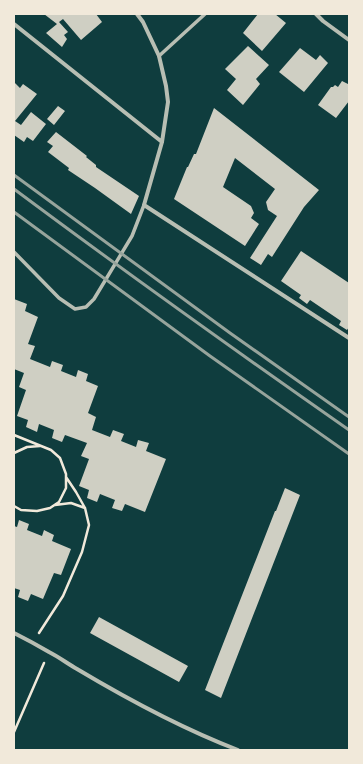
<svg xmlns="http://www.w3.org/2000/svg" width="363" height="764" font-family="Barlow,sans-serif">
<rect width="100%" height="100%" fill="#0f3d3e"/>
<!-- building -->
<path fill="#cfcfc3" d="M 44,14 L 96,14 L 102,22 L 81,40 L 63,19 L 59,22 L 68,32 L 64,35 L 67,39 L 62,47 L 46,33 L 57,24 Z
M 258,14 L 275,14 L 286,23 L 262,51 L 243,33 Z
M 248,46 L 269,65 L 256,79 L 260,84 L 243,105 L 227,90 L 236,79 L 225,69 Z
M 300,48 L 316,60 L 320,55 L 328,63 L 304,92 L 279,72 Z
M 342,81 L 348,84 L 349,83 L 349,101 L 336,118 L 318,105 L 331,87 L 333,87 L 335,85 L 338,87 Z
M 14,82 L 20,88 L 23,84 L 37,94 L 15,121 L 21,125 L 31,112 L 46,124 L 33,141 L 27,137 L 24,142 L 14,135 Z
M 58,106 L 65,111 L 54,125 L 47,119 Z
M 214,108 L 319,190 L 304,207 L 272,257 L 268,254 L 261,265 L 250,258 L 277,216 L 268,210 L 266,202 L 275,189 L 235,158 L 223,187 L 251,206 L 254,213 L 251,218 L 259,224 L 245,246 L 174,199 L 187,167 L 188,167 L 194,154 L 196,154 Z
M 56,132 L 87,156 L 86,157 L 96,165 L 96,167 L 139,196 L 131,214 L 95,188 L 68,170 L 69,168 L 48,152 L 53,146 L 47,142 Z
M 301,251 L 349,283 L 349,327 L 347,330 L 339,325 L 341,321 L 310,300 L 307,304 L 299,298 L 301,295 L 281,281 Z
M 14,299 L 27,304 L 25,311 L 38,317 L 28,344 L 35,346 L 30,359 L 50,367 L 52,361 L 63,365 L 61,371 L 76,377 L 78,370 L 88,374 L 86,381 L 98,386 L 88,413 L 96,417 L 92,430 L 110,437 L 113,430 L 124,434 L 121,441 L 136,447 L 138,440 L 149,443 L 146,451 L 166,459 L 145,512 L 125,504 L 122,511 L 112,508 L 115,500 L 100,494 L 97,502 L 87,498 L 89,490 L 79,486 L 89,459 L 81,456 L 87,443 L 65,435 L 62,442 L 52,438 L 54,430 L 39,424 L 37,432 L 26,427 L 28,420 L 17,416 L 26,390 L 19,387 L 24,373 L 14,369 Z
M 285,488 L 300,495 L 221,698 L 205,690 L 275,511 L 276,511 Z
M 19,520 L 29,524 L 27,530 L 42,536 L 44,530 L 54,535 L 52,541 L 71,549 L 61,575 L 54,573 L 43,599 L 31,594 L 28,601 L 18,597 L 20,590 L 14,588 L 14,526 L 17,527 Z
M 99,617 L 188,666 L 179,682 L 90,633 Z"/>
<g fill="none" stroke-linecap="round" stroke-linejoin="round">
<!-- path -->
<path stroke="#f1e9da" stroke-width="2.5" d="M 14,435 L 51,450 L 60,458 L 66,474 L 66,488 L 59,502 L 50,508 L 37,511 L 21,510 L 14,506
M 14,453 L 27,447 L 40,446
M 55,505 L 71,503 L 85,508
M 39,633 L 63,596 L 82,552 L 89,525 L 85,508 L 76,492 L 66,477
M 14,732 L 44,663"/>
<!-- pedestrian -->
<path stroke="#b8beb3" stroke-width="3.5" d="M 159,56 L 205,14
M 14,252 L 59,298 L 75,309 L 86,307 L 94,299 L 132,236 L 144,205"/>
<!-- minor -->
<path stroke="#b8beb3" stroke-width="4" d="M 137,14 L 143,22 L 159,56 L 166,86 L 168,102 L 162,142 L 144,205 L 349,338
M 316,14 L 323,21 L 349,40
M 14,24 L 162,142
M 14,633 C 26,639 37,645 49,652 C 59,657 68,664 77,669 C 129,700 183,729 238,750"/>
<!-- rail -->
<path stroke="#97a49c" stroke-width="3" d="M 14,175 L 230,333 L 349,417
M 14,189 C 124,271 236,351 349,430
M 14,212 L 210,356 L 349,454"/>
</g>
<!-- border -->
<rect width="363" height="764" fill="none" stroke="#f1e9da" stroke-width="30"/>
</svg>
